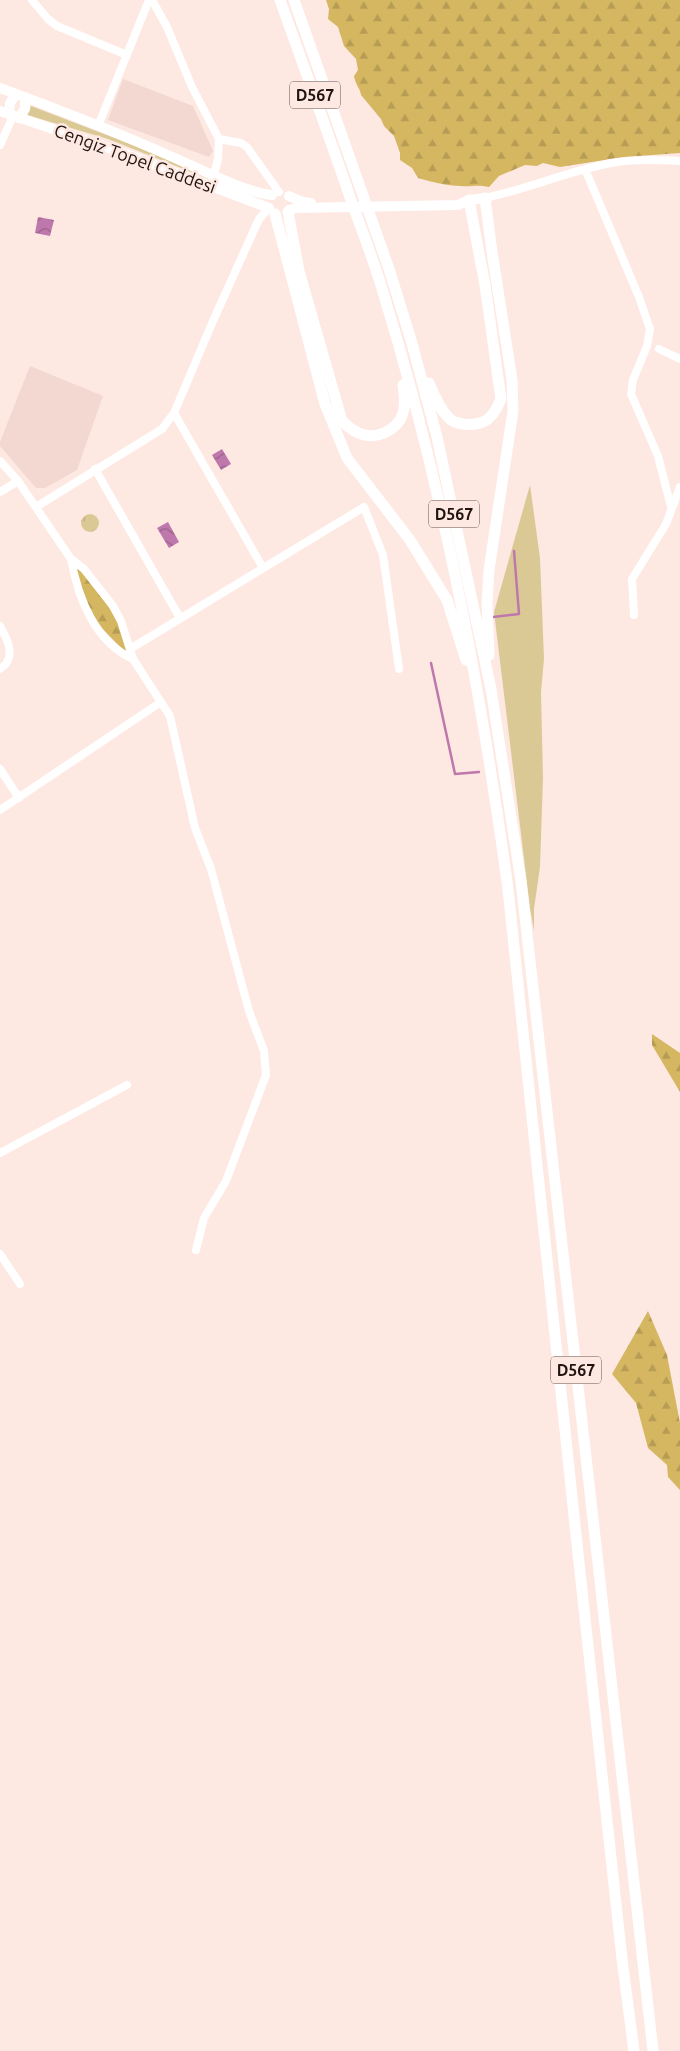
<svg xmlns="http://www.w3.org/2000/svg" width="680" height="2051" font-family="Ubuntu,sans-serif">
<defs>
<pattern id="forest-firs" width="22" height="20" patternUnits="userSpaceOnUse" patternTransform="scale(1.25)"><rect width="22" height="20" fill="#d5b762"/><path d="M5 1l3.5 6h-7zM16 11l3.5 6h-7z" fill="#b79c54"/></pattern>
<pattern id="park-tufts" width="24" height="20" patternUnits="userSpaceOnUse" patternTransform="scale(1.25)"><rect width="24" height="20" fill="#dbc995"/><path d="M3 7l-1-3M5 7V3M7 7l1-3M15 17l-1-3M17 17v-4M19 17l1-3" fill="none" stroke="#bcac7f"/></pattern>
<pattern id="water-waves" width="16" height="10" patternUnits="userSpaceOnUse" patternTransform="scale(1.25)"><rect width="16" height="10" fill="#be78ac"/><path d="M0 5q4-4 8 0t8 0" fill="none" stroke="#9a618b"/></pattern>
</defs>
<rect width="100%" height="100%" fill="#fee8e2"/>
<!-- built -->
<path fill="#f2d8d1" d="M 123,79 L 193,106 L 213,151 L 209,157 L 108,120 Z
M 30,366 L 103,396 L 77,470 L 45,488 L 36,488 L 0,446 L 0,442 Z"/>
<!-- green -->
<path fill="#dbc995" d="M 31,106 L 146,150 L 229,187 L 108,139 L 27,115 Z
M 530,485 L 540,558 L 544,659 L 541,692 L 543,778 L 540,867 L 534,909 L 534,931 L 530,908 L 494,612 Z"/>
<!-- forest -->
<path fill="url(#forest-firs)" d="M 326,0 L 680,0 L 680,153 L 624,157 L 560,167 L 543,163 L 537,166 L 525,165 L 499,176 L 489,187 C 476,184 473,187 461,186 C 447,186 432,182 418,178 L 412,168 L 400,160 L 400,153 L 394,136 L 384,126 L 381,119 L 361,95 C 360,88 355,84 354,76 L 358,70 L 356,59 L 344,46 L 338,27 L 328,19 L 329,9 Z
M 76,566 L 80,568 C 102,597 121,617 128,655 L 94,620 L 80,588 Z
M 652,1034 L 680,1053 L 680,1092 L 652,1045 Z
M 648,1311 L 667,1355 L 680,1423 L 680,1490 L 668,1477 L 667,1465 L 648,1448 L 636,1403 L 612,1374 Z"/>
<!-- park -->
<path fill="url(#park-tufts)" d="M81 523a9 9 0 1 1 18 0a9 9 0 1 1-18 0Z"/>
<!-- water -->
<path fill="url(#water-waves)" d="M 38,217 L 54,220 L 50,236 L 35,233 Z
M 222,449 L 231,464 L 221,470 L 212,455 Z
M 168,522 L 179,542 L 169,548 L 157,528 Z"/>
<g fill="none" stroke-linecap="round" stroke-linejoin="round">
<!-- stream -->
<path stroke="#be78ac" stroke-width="2.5" d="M 493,617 L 519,614 L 514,551
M 431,663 L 455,774 L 479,772"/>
<!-- minor -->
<path stroke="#fff" stroke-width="8" d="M 32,0 L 48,19 L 57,26 L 127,55
M 152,0 L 167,27 L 192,87 L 219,139 L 218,159 L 214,175
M 98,126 L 149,0
M 219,139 L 241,143 L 247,147 L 279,192
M 0,145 L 13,116
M 585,169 L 639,297 L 650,329 L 647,346 L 633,380 L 631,394 L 658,456 L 671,507
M 485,198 C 528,189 568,171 611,163 C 634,159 657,160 680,161
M 659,349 L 680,359
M 174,413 L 263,568
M 0,461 L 18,481 L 71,559 L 84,569 L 113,606 L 121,621 L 133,659 L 170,716 L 195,828 L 211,869 L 249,1011 L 264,1051 L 266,1075 L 226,1181 L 204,1218 L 196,1250
M 95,469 L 180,618
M 0,492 L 18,481
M 36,507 L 162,429 L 174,413 L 213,321 L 259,219 L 269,208
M 71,559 C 78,598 95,642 133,659
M 634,615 L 632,579 L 666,524 L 680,487
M 0,626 C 8,640 17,658 0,669
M 130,649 L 364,507 L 383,555 L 399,669
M 0,769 L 19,798
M 0,810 L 161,702
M 0,1153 L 127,1085
M 0,1254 L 20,1284"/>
<!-- major -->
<path stroke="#fff" stroke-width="10" d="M 0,88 C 57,109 113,131 168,155 C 196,167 243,192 272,195
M 0,111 L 129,155 L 269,208
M 9,114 L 10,103 L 16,94
M 19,118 L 25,109 L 25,97
M 289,196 L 303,202 L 311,203
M 289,210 L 296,208 L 458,205 L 469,200 L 485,198"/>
<!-- highway -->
<path stroke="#fff" stroke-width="11" d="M 280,0 C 304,67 328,133 351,200 C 362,231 374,261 383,292 C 443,487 481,688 508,889 L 577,1544 L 622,1959 L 634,2051
M 294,0 L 389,269 L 411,340 L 437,437 L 491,689 L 521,881 L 653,2051
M 485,198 L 492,252 L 512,380 L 513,411 L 489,570 L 487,603 L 489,655
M 288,212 L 299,271 L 342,421 C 355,434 370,441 388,431 C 395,427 401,420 403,413 C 406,404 404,395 403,385
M 275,214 L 325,404 L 347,458 L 410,540 L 447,600 L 466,660
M 429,383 C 434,395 439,408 448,417 C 455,426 475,426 485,421 C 493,417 498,406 501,399 L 485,285 L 469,200"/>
</g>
<g text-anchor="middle" stroke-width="5" stroke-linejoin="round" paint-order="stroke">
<!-- shield labels -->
<g fill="#fee8e2" stroke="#635450" stroke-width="1">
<rect x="290" y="81.5" width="50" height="27" rx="4"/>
<rect x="429" y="500.5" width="50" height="27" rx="4"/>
<rect x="551" y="1356.5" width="50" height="27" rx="4"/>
</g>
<g font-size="16" font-weight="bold" fill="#201411">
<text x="315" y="101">D567</text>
<text x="454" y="520">D567</text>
<text x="576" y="1376">D567</text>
</g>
<!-- street labels -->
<g font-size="18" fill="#201411" stroke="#fee8e2">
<text transform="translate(135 159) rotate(20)" y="6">Cengiz Topel Caddesi</text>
</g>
</g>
</svg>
